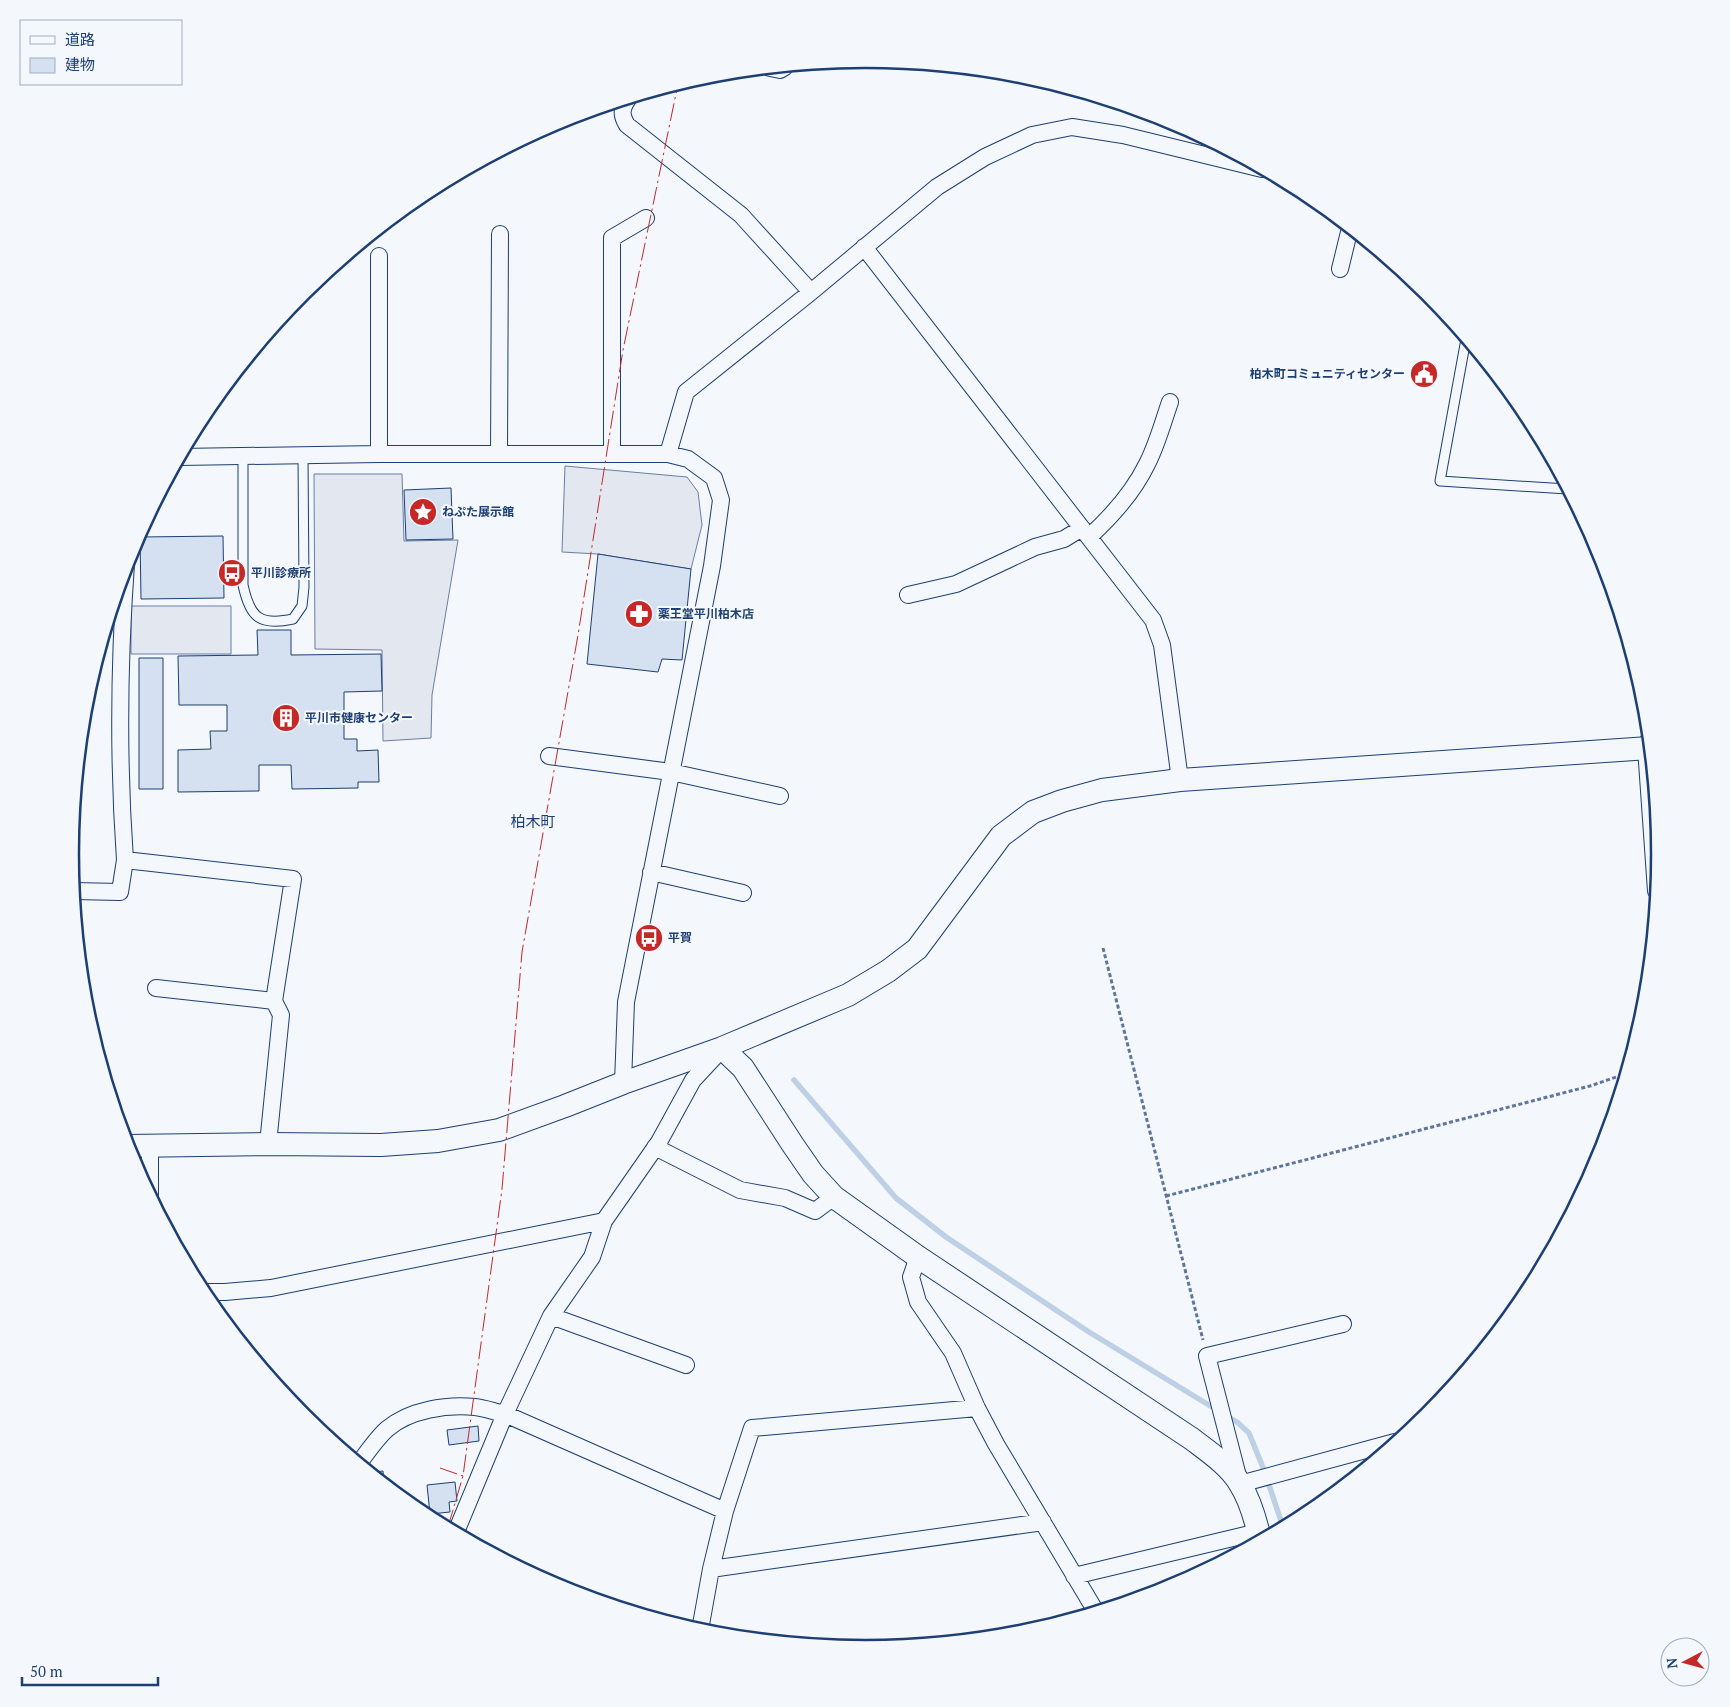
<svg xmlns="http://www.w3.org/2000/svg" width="1730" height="1707" font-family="'PT Serif','Noto Sans JP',serif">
<rect width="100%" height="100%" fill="#f4f7fb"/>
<!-- parking -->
<path fill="#e3e8f0" stroke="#687fa3" d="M 565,466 L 687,477 L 698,492 L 702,525 L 691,569 L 598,554 L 562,552 Z
M 314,474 L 402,474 L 404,541 L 458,540 L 432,695 L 431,738 L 383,741 L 382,650 L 315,649 Z
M 131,606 L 231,606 L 231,654 L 131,654 Z"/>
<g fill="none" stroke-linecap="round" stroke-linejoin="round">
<!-- stream -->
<path stroke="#bed0e5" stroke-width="5.5" d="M 794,1080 L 896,1198 L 946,1237 L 1089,1332 L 1217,1410
M 1227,1416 L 1237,1422 L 1249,1433 L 1264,1470 L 1283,1527"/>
</g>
<!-- building -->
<path fill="#d5e0f0" stroke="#1d3f73" d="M 451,488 L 453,539 L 406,540 L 404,490 Z
M 223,536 L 224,598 L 141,599 L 140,537 Z
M 598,554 L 691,569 L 682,660 L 662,659 L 658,672 L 587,664 Z
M 257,630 L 291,630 L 291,655 L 381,654 L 382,691 L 344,692 L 344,739 L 357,739 L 357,751 L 378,750 L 379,782 L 358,782 L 358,788 L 292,789 L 291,765 L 259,765 L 259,791 L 178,792 L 178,750 L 211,749 L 210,731 L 227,731 L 227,705 L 179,705 L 178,656 L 258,655 Z
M 139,658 L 163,658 L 163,789 L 139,789 Z
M 308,1409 L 309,1420 L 299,1410 Z
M 478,1426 L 479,1441 L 449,1445 L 447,1430 Z
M 383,1471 L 384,1482 L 374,1474 L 374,1472 Z
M 455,1482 L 457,1501 L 449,1502 L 450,1512 L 430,1514 L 427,1485 Z"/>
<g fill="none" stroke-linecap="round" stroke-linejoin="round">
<defs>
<path id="lane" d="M 1466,339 L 1440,481 L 1567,489
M 243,456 L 243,585 C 250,618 260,626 293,619 L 302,606 L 304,587 L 303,455"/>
<path id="street" d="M 770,68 L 780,70 L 785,67
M 628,99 C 621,109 621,115 627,125 L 741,215 L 811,292
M 864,247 L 1153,620 L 1162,645 L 1180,780
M 379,256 L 379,454
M 1340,269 L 1350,228
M 499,454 L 500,234
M 612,454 L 612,238 L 646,218
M 668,454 L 686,392 L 811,292 L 937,187 L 985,157 L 1032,135 L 1072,127 L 1123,135 L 1262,169
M 180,457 L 379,454 L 668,454 L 688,459 L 714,478 L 721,500 L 712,566 L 626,1002 L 623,1083
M 1089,537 C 1112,516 1133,493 1147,464 C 1157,445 1163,422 1170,402
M 126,564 C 119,662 118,762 125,860 L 293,879 L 274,1001 L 281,1015 L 268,1144
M 908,595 L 956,584 L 1035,547 L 1064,539 L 1082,528
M 1649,739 L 1646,748 L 1656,891
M 549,756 L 671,772 L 780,796
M 651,872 L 743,893
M 74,891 L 120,892 L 125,860
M 156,988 L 274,1001
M 150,1146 L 150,1194
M 655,1147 L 740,1190 L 785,1198 L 815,1211 L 834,1197
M 918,1257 L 911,1277 L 918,1302 L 953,1353 L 977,1408 L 996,1444 L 1095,1610
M 202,1292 L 225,1292 L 271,1288 L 604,1221
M 551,1316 L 686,1365
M 1343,1324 L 1207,1356 L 1240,1484 L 1395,1442
M 360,1462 C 368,1451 377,1438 387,1429 C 409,1410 447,1404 475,1407 C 485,1408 495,1412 505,1414 L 725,1511
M 456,1532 L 505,1414 L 551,1316 L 592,1257 L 604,1221 L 659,1142 L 693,1080 L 721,1050
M 711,1569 L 1043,1522
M 1074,1576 L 1258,1532
M 700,1630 L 711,1569 L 725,1511 L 752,1428 L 977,1408"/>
<path id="secondary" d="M 722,1048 L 743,1068 L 793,1145 L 813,1174 L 834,1197 L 918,1257 L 1192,1439 C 1209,1452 1230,1466 1240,1484 C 1250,1500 1256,1521 1260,1539
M 127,1146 L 268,1144 L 381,1145 L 438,1141 L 499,1130 L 565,1106 L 623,1083 L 722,1048 L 848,995 L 888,971 L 917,949 L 1001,836 L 1033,812 L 1062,801 L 1102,790 L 1180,780 L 1649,748"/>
</defs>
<!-- lane casing -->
<use href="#lane" stroke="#1d3f73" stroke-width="11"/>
<!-- street casing -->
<use href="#street" stroke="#1d3f73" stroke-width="18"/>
<!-- secondary casing -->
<use href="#secondary" stroke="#1d3f73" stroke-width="24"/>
<!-- path -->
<path stroke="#5e769c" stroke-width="3" stroke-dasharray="4 2.5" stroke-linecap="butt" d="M 1103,948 L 1203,1340
M 1166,1196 L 1590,1086 L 1625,1074"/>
<!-- lane -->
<use href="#lane" stroke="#f4f7fb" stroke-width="9"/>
<!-- street -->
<use href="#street" stroke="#f4f7fb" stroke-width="16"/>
<!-- secondary -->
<use href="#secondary" stroke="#f4f7fb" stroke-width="22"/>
<!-- power -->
<path stroke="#c62828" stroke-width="1" stroke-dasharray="18 4 2.5 4" stroke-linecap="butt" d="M 440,1468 L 463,1476
M 448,1527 L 463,1476 L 502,1189 L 522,952 L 578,635 L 623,350 L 678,84"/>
</g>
<!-- icons -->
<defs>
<symbol id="civic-disc" viewBox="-11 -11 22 22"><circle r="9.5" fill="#c62828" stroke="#f4f7fb"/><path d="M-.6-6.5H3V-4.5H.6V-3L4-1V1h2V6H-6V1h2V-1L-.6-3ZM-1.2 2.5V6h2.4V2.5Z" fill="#fff"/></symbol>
<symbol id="sight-disc" viewBox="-11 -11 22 22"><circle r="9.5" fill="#c62828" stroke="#f4f7fb"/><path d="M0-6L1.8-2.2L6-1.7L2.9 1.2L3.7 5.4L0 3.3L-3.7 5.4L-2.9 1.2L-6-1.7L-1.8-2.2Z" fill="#fff"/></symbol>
<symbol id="bus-disc" viewBox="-11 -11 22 22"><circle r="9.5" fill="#c62828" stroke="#f4f7fb"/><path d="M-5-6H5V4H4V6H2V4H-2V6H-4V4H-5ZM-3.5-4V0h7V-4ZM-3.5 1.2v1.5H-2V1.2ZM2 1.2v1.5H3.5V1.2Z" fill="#fff"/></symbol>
<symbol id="pharmacy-disc" viewBox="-11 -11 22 22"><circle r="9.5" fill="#c62828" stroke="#f4f7fb"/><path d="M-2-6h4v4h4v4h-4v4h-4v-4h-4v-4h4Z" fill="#fff"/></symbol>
<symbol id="building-disc" viewBox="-11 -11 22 22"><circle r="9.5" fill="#c62828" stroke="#f4f7fb"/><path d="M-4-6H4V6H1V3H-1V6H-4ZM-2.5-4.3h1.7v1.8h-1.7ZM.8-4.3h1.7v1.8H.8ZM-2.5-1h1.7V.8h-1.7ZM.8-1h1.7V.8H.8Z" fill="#fff"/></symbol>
</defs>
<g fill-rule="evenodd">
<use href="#civic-disc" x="1408" y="358" width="32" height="32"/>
<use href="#sight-disc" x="407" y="496" width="32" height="32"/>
<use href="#bus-disc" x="216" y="557" width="32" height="32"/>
<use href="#pharmacy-disc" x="623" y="598" width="32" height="32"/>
<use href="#building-disc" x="270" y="702" width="32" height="32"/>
<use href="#bus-disc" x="633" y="922" width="32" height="32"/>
</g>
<g text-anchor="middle" stroke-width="4" stroke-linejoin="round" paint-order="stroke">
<!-- poi labels -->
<g font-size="12" font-weight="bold" fill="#1d3f73" stroke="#f4f7fb" text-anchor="start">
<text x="1405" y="378" text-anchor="end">柏木町コミュニティセンター</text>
<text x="442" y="516">ねぷた展示館</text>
<text x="251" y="577">平川診療所</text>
<text x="658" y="618">薬王堂平川柏木店</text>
<text x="305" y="722">平川市健康センター</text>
<text x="668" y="942">平賀</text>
</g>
<!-- quarter labels -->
<g font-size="15" fill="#1d3f73" stroke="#f4f7fb">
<text x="533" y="827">柏木町</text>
</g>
</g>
<!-- crop -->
<path d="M0 0H1730V1707H0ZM79 854a786 786 0 1 1 1572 0a786 786 0 1 1-1572 0Z" fill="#f4f7fb" fill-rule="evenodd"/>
<path fill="none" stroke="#1d3f73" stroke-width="2.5" d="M79 854a786 786 0 1 1 1572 0a786 786 0 1 1-1572 0Z"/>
<!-- legend -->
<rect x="20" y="20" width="162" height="65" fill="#f4f7fb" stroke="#9eadc5"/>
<rect x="30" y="36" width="25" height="8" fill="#f4f7fb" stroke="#9eadc5"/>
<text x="65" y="45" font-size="15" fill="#1d3f73">道路</text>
<rect x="30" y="58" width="25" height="15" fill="#d5e0f0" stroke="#9eadc5"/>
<text x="65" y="70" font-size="15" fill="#1d3f73">建物</text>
<!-- north arrow -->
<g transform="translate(1685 1662) rotate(264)"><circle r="24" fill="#f4f7fb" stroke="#9eadc5"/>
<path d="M0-4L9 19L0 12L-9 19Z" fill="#c62828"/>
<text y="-8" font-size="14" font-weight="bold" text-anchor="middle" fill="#1d3f73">N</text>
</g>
<!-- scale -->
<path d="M22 1677v8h136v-8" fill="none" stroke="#1d3f73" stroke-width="2.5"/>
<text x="30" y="1677" font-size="15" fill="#1d3f73" stroke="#f4f7fb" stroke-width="4" paint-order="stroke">50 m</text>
</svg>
